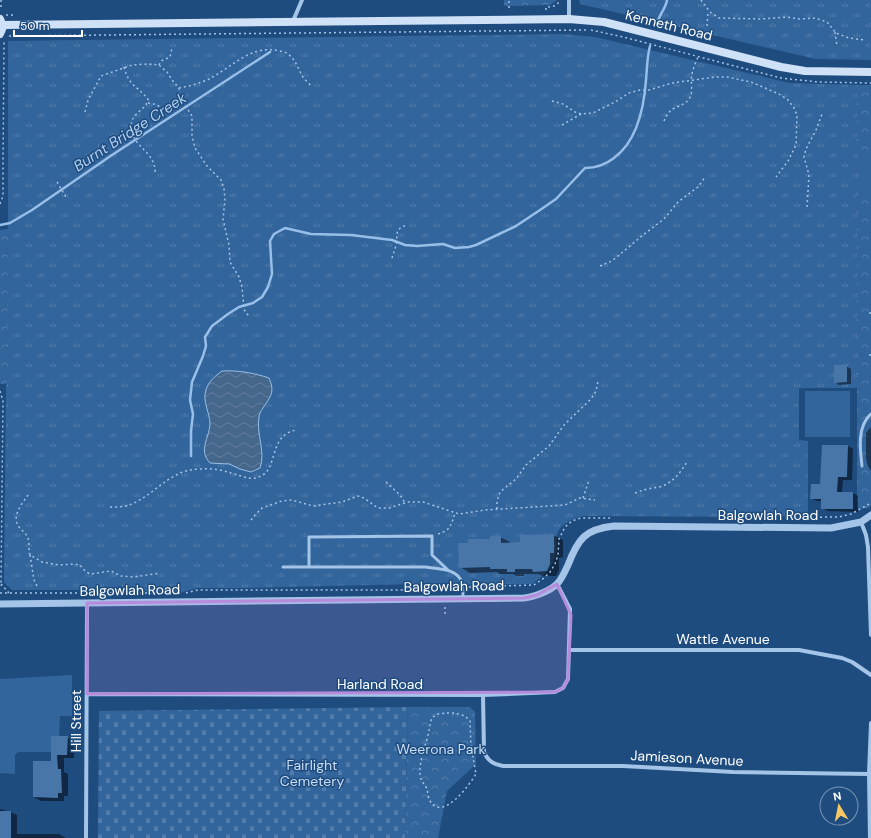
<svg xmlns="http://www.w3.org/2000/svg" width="871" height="838" font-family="'DM Sans',sans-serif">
<defs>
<pattern id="grass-tufts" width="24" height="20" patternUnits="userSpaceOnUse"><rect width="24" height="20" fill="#33659d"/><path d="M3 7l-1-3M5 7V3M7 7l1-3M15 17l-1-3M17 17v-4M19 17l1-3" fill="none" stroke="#527cac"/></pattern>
<pattern id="cemetery-stones" width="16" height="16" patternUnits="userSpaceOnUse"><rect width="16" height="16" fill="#33659d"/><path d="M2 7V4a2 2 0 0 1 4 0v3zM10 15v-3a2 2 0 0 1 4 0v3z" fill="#527cac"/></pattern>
<pattern id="park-crowns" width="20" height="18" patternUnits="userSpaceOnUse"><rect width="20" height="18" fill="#33659d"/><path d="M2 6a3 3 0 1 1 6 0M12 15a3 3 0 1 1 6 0" fill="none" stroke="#527cac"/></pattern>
<pattern id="water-waves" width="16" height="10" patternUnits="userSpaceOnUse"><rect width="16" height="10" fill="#46678c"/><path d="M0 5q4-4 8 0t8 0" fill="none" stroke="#627e9d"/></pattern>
</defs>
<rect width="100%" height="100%" fill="#1f4c7f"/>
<!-- grass -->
<path fill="url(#grass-tufts)" d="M 579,0 L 871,0 L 871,60 L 816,59 L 580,4 Z
M 563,34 L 595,37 L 789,83 L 857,85 L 857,388 L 799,388 L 799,440 L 808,441 L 808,514 L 768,517 L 584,516 C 573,519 560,523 557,535 C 555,541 557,548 555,555 C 553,568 543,576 532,584 L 458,585 L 415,584 L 242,588 L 197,588 L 180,593 L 122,590 L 12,590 L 4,582 L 8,211 L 8,41 Z"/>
<!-- cemetery -->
<path fill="url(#cemetery-stones)" d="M 408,707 L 405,838 L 98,838 L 99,711 Z"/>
<!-- park -->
<path fill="url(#park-crowns)" d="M 504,0 L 557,0 L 550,5 L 504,6 Z
M 857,85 L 871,85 L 871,506 L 868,508 L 857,509 Z
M 8,229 L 7,384 L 0,384 L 0,230 Z
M 408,707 L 470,707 L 475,712 L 476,764 L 447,791 L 438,838 L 405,838 Z"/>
<!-- pitch -->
<path fill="#33659d" d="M 858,150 L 871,150 L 871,200 L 858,200 Z
M 805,391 L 850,391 L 850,437 L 805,437 Z
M 72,675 L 72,716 L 60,716 L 59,736 L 51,736 L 51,752 L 18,752 L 15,755 L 15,774 L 0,773 L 0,679 Z"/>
<!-- water -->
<path fill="url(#water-waves)" stroke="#97bfe9" d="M 222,371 C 238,370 254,373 269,378 C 275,392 271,396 263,408 C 261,411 259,414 259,417 C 256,435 266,451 260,468 L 251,472 L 240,469 L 229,464 L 210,463 C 198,450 209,439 210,424 C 210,413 202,401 206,390 C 208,382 215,376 222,371 Z"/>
<!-- shadow -->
<path fill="#0007" d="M 846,366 L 851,369 L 851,384 L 839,385 L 835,382 Z
M 871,427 L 871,471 L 868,466 L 866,458 L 866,433 Z
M 848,446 L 853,449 L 852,480 L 843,480 L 842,493 L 853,493 L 858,496 L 858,512 L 828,511 L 822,508 L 822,501 L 817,501 L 811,498 Z
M 553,535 L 563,540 L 563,557 L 559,558 L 559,570 L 556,576 L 543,576 L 538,574 L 524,574 L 524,576 L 517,576 L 513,574 L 500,574 L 496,572 L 470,573 L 460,567 L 469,544 L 500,537 L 510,542 L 510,544 L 521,543 Z
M 67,737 L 74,741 L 74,758 L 64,758 L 64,772 L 68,774 L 68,796 L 64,796 L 64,801 L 41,801 L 34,797 L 52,762 Z
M 0,809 L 10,812 L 17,815 L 17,834 L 59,834 L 66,838 L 0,838 Z"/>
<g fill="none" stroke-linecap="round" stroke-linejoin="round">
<!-- stream -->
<path stroke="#97bfe9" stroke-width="2.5" d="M 658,21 C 660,13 666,8 667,0
M 0,225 L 10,223 L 32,210 L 112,155 L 270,52
M 191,456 L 191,431 L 193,414 L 190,400 L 192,382 L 203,356 L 206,346 L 205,337 L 212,326 L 228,314 L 239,307 L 253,303 L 262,297 L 268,287 L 272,274 L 270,241 L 274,234 L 285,228 L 311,234 L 351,235 L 392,240 L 405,245 L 417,246 L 443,244 L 455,248 L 469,247 L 476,245 L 516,226 L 540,210 L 556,199 L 585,168 C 597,168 605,165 614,158 C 637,141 644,108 646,80 C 647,69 647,57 650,46"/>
</g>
<!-- building -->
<path fill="#4876a9" d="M 834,365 L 847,365 L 847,382 L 834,383 Z
M 822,445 L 848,445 L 847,477 L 838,477 L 837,492 L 853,492 L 853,509 L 821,509 L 821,499 L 810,499 L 811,484 L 820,484 Z
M 554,534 L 554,553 L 550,553 L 550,564 L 547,571 L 533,572 L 532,569 L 515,569 L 515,572 L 507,572 L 507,569 L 490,569 L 490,567 L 459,568 L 458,543 L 468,543 L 468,539 L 490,539 L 490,536 L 501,536 L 501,543 L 520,542 L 520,535 Z
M 51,736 L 68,736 L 67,755 L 57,755 L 58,769 L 61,769 L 62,793 L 58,793 L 58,798 L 33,797 L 33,761 L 51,761 Z
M 0,811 L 11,811 L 11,838 L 0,838 Z"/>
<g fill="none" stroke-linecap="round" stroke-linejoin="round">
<!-- path -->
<path stroke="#a4c4e8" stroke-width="1.5" stroke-dasharray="2 3" stroke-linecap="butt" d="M 1,0 L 1,10
M 701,0 L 710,12 L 719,18 L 761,19 L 787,17 L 799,19 L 815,18 L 827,22 L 836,33 L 849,38 L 864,40
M 509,8 L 509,0
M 546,10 L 546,7 C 553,7 557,6 560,0
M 6,15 L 15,15 L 15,16
M 707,26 L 708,12
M 591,30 L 623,37 L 781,78 L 818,82 L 871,83
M 835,32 L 837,46
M 9,36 L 587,30
M 159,65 L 161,61 L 170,57 L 172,48
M 124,67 C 129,86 136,85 148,99 C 147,110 130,113 131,127 C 131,146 156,152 155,172
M 179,88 C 190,86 201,83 211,78 C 233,66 252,44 280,51 C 283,52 286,52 288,54 C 296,60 298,69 303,77 C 305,80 309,83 311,86
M 552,101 L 563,104 L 575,112 L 581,114 L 593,113 L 615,102 L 629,93 L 640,90 L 649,90 L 672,83 L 715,77 L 727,77 L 751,82 L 779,94 L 788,100 L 794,108 L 797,115 L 796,145 L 788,161 L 776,177
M 148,103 C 153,103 156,105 161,107 C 169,110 175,105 182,100
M 85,112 L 88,100 L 101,76 L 132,65 L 147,64 L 159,65 L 167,72 L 172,80 L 179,88 L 179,96 L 192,116 L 192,136 L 195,148 L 207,166 L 221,180 L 224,189 L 225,200 L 223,219 L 229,245 L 230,262 L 239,277 L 242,287 L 244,309 L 246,313 L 249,316
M 664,121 C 671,103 682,109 689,99 C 694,92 690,82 692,74 C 693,68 696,62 698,57
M 562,125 L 581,114
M 57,182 L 66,197
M 0,204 L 3,196 L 3,165 L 4,42
M 807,207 L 809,175 L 804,157 L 806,149 L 816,130 L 822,114
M 392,258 C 393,254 395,250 396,245 C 398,234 394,229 407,225
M 600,266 L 612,261 L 643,235 L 664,219 L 678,202 L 698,187 L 705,177
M 869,313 L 871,313
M 869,355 L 871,355
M 0,391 L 3,401 L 1,584 L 0,586
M 386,482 L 400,495 L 405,503
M 635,493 C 639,492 642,490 647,489 C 651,488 655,488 659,487 C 672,484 680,473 687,462
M 28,495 C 22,504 11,516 19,527 C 21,530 25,532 27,536 C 30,541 28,549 30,555 L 42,562 L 59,565 L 73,564 L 80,565 L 86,572 L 91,574 L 111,571 L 121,576 L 134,577 L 160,573
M 583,498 L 589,480
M 110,507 C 119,507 127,507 134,503 C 159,491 171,469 201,469 C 211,468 222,470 231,473 C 243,476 252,482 263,475 C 275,467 272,444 285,435 C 288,432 292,431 296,430
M 497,509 L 497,501 L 500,492 L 516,479 L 526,465 L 549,446 L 564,425 L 591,399 L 596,391 L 598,381
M 720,518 L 839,517 L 851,514 L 871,503
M 251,520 L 256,514 L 262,508 L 282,501 L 292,500 L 313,506 L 342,502 L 358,496 L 364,498 L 378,508 L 389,508 L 408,502 L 423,502 L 459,514 L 485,510 L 565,505 L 580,498 L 595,500
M 438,534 C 451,530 451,525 455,513
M 30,555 L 34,580 L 37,586
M 1,584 L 9,593
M 469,587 L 534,585 L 544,578 L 550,572 L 555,564 L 558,555 L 559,539 L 565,527 L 572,521 L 581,518 L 610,518
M 0,593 L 156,593
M 186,593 L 198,590 L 415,590 L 429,588 L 457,587
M 445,607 L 445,614
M 447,713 L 455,713 L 465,716 L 470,721 L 471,746 L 476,774 C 470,784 443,822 430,801 C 428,798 428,793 427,789 C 425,784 421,782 420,776 C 419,764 423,753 426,742 C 429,734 429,726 432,718 L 437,714 Z"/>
<!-- service -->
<path stroke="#a4c4e8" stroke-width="3" d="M 862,466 C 860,449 857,426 871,414
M 283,567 L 426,567 C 438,569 458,568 462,583 C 463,587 463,594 463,599
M 309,567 L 309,537 L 432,536 L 432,555 L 448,570"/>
<!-- minor -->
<path stroke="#a4c4e8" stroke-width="4" d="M 569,19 L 569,0
M 293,21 L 302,0
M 861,522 L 866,535 L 868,547 L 871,635
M 569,650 L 799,650 L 842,658 L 852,662 L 871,675
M 87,694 L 483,695 L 555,692 L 563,688 L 568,679 L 570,609 L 557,584
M 483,695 L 484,752 C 488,761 493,764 503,766 L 623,766 L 733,772 L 869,774
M 86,838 L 87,603
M 870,838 L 869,774 L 871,723"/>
<!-- tertiary -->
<path stroke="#a4c4e8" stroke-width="7" d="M 0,604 L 524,598 C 534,597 550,591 557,584 C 562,579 565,571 568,565 C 578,539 585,529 614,526 L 831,528 L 861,522 L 871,515"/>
<!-- secondary -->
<path stroke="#cee1f6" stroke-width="8" d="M 0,19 L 3,27 L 0,34
M 3,25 L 569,19 L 604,22 L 781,67 L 805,71 L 871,72"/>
</g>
<!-- marked area -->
<path fill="#b68bdc" fill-opacity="0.2" stroke="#b68bdc" stroke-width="3" stroke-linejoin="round" d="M 557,584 L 571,615 L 568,679 L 563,688 L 555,692 L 87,694 L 87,603 L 524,598 L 537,595 Z"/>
<g text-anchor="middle" stroke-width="3" stroke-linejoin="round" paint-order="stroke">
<!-- street labels -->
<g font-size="14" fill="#fff" stroke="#1f4c7f">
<text transform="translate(669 25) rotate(14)" y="5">Kenneth Road</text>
<text x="768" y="520">Balgowlah Road</text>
<text transform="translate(454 586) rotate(-1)" y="5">Balgowlah Road</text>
<text transform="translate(130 590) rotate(-1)" y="5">Balgowlah Road</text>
<text x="723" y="644">Wattle Avenue</text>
<text x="380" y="689">Harland Road</text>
<text transform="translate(76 721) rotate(-90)" y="5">Hill Street</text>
<text transform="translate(687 758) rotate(3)" y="5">Jamieson Avenue</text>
</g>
<!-- park labels -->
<g font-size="14" fill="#c8def6" stroke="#1f4c7f">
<text x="441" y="754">Weerona Park</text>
<text x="312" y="770">Fairlight<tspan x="312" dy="16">Cemetery</tspan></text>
</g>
<!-- water labels -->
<g font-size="15" font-style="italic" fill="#afceef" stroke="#1f4c7f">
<text transform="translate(130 132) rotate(-33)" y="5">Burnt Bridge Creek</text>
</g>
</g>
<!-- north arrow -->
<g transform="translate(839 806) rotate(350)"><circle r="19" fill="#1f4c7f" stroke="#7994b2"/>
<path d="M0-3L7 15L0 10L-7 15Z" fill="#f6c864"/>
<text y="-6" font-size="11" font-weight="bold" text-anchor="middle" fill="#ffffff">N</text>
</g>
<!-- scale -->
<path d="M14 30v6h68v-6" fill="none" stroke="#ffffff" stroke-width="2"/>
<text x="20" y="30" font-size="12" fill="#ffffff" stroke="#1f4c7f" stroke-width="3" paint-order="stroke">50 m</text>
</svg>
